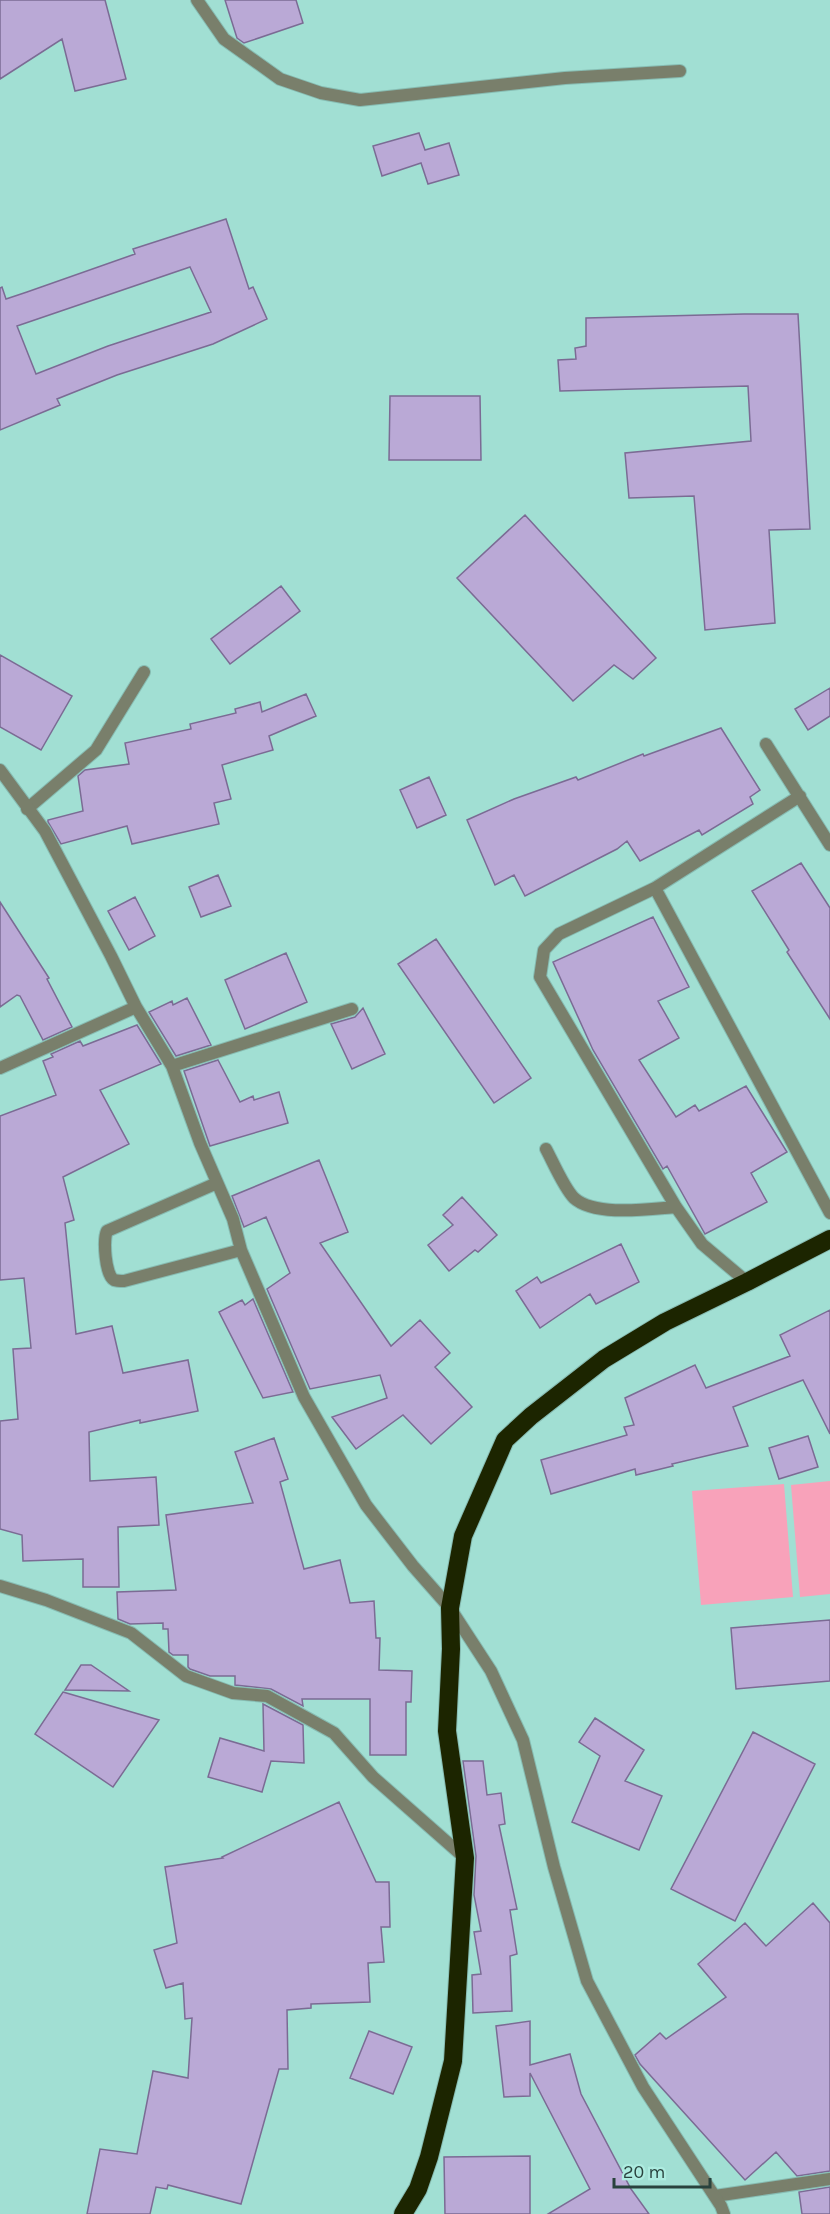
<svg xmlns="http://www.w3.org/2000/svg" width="830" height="2214" font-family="Karla,sans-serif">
<rect width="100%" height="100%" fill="#a1dfd3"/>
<!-- green -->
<path fill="#f8a2ba" d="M 830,1481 L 830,1594 L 800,1597 L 791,1485 Z
M 784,1484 L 793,1597 L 701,1605 L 692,1491 Z"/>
<!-- building -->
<path fill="#baa9d6" stroke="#7b6b94" stroke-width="1.5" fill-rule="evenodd" d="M 0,0 L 105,0 L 126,79 L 75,91 L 62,39 L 0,79 Z
M 225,0 L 296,0 L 303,23 L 244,43 L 237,38 Z
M 419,133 L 425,150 L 449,143 L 459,175 L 428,184 L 421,163 L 382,176 L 373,146 Z
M 226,219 L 249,289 L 253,287 L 267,319 L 213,344 L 117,375 L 57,399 L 60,405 L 0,430 L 0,288 L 2,287 L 6,299 L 27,292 L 135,254 L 133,249 ZM 190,267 L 211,312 L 108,346 L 36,374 L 17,326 Z
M 744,314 L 798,314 L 810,529 L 769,530 L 775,623 L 705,630 L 694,496 L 629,498 L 625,453 L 751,441 L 748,386 L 560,391 L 558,360 L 576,359 L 575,348 L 586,346 L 586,318 Z
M 390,396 L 480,396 L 481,460 L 389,460 Z
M 525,515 L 656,658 L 633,679 L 614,665 L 573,701 L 457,578 Z
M 281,586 L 300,611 L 230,664 L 211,639 Z
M 0,655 L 72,696 L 41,750 L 0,727 Z
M 830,688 L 830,716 L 808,730 L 795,709 Z
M 306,694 L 316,716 L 269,736 L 273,750 L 222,765 L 231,799 L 214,803 L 219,824 L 132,844 L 127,826 L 61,844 L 48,822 L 48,820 L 83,811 L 78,776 L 85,770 L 129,764 L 125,743 L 191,729 L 190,724 L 236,713 L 235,709 L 260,702 L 262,712 Z
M 721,728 L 760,790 L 750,797 L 753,804 L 702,835 L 699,830 L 640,861 L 627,841 L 617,849 L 525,896 L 514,875 L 495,885 L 467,820 L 514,799 L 576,777 L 578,780 L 643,754 L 644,756 Z
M 429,777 L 446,815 L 417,828 L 400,790 Z
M 801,863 L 830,908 L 830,1019 L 787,952 L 789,950 L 752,891 Z
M 218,875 L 231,906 L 201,917 L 189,887 Z
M 135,897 L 155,936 L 129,950 L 108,911 Z
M 0,902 L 49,978 L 47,979 L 72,1027 L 43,1040 L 20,996 L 17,995 L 0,1007 Z
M 653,917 L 689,987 L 658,1001 L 679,1038 L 639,1060 L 676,1117 L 695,1105 L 699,1111 L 746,1086 L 787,1152 L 751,1173 L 767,1202 L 705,1234 L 667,1166 L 663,1169 L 593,1050 L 553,962 Z
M 436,939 L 531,1078 L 494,1103 L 398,964 Z
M 286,953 L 307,1002 L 245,1029 L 225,980 Z
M 187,998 L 211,1045 L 176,1056 L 149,1012 L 172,1001 L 173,1005 Z
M 363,1008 L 385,1054 L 352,1069 L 331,1024 L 355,1017 Z
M 137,1025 L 161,1064 L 100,1090 L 129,1144 L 63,1177 L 74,1220 L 65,1223 L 76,1334 L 112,1326 L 123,1373 L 188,1360 L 198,1411 L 140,1423 L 140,1420 L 89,1432 L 90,1481 L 156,1477 L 159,1525 L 118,1527 L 119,1587 L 83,1587 L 83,1559 L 23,1561 L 22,1535 L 0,1529 L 0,1421 L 18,1419 L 13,1349 L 31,1348 L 24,1278 L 0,1280 L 0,1116 L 56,1095 L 43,1061 L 53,1057 L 51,1054 L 80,1041 L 83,1046 Z
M 218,1060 L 240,1102 L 253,1096 L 254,1100 L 279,1092 L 288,1123 L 210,1146 L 184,1071 Z
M 319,1160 L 348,1232 L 320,1243 L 391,1346 L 420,1320 L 450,1353 L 435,1367 L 472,1407 L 431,1444 L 403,1415 L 356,1449 L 332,1417 L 387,1398 L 380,1375 L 310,1389 L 267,1289 L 290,1273 L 266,1217 L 244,1227 L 232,1196 Z
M 462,1197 L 497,1235 L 478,1252 L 475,1250 L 449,1271 L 428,1245 L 453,1225 L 443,1215 Z
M 621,1244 L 639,1282 L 596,1304 L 590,1294 L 540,1328 L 516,1291 L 537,1277 L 541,1283 Z
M 253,1299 L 293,1392 L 263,1398 L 219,1312 L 242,1300 L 245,1305 Z
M 830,1310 L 830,1434 L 803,1380 L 733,1407 L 748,1446 L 672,1464 L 673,1466 L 636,1475 L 635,1469 L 551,1494 L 541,1460 L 627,1435 L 624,1427 L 634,1425 L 625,1398 L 695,1365 L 706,1388 L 790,1356 L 780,1335 Z
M 808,1436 L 818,1467 L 779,1479 L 769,1448 Z
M 274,1438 L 288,1479 L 280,1482 L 304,1569 L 340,1560 L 350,1603 L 374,1601 L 376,1638 L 380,1638 L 379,1670 L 412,1671 L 411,1702 L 406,1702 L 406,1755 L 370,1755 L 370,1699 L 302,1699 L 303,1706 L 271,1689 L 235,1685 L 235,1676 L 210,1676 L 190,1669 L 188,1667 L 188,1655 L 173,1655 L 169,1652 L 168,1629 L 163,1629 L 163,1623 L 130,1624 L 118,1619 L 117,1592 L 176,1590 L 166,1515 L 253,1503 L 235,1452 Z
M 830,1620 L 830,1681 L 736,1689 L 731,1628 Z
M 81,1665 L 91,1665 L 129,1691 L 65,1690 Z
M 63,1692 L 159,1720 L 113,1787 L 35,1734 Z
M 263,1704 L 303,1725 L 304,1763 L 271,1761 L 262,1792 L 208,1777 L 220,1738 L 264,1751 Z
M 595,1718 L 644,1750 L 625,1781 L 662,1796 L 639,1850 L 572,1822 L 600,1756 L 579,1742 Z
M 753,1732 L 815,1764 L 735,1921 L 671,1889 Z
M 463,1761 L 483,1761 L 487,1795 L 501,1793 L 505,1824 L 499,1825 L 517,1909 L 510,1910 L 517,1954 L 510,1956 L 512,2011 L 473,2013 L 472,1975 L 481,1974 L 474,1932 L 481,1931 L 474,1895 L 476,1856 Z
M 339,1802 L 376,1882 L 389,1882 L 390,1927 L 381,1927 L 384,1962 L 368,1963 L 370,2002 L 311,2004 L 311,2008 L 287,2010 L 288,2069 L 279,2069 L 241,2204 L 168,2185 L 167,2189 L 156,2187 L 150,2214 L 87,2214 L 100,2149 L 137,2154 L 153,2071 L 188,2078 L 192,2018 L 185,2019 L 183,1983 L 166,1988 L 154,1950 L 177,1943 L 165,1867 L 223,1858 L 222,1857 Z
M 813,1903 L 830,1923 L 830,2171 L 797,2176 L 776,2152 L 745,2180 L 640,2064 L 635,2055 L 660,2033 L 666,2039 L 726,1997 L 698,1964 L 745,1923 L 766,1946 Z
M 530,2021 L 530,2065 L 570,2054 L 581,2094 L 631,2189 L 649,2214 L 548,2214 L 590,2189 L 530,2073 L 530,2096 L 504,2097 L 496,2026 Z
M 369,2031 L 412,2047 L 393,2094 L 350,2078 Z
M 530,2156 L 530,2214 L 445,2214 L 444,2157 Z
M 830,2187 L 830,2214 L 802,2214 L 799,2192 Z"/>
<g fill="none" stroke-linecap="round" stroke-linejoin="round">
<defs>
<path id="lane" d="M 27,809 L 96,750 L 144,672
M 715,2196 L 830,2179"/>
<path id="street" d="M 197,0 L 224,39 L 280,79 L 321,93 L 360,100 L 565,78 L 680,71
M 766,744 L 830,845
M 0,770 L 45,831 L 111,956 L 136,1007 L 172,1066 L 200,1143 L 233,1219 L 241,1250 L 304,1397 L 366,1505 L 413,1566 L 450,1608 L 491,1671 L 523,1740 L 554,1867 L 587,1981 L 643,2087 L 721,2206 L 724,2214
M 655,888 L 830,1213
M 172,1066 L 352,1009
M 0,1068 L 136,1007
M 546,1149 C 553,1162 564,1188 574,1198 C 595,1217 649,1209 676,1207
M 217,1183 L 107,1231 C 103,1239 105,1275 114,1280 C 117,1281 121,1281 124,1281 L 241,1250
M 747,1282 L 702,1244 L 676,1207 L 540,977 L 544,950 L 559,934 L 655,888 L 800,796
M 0,1586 L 46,1600 L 131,1633 L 186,1676 L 233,1693 L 267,1696 L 334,1733 L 373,1777 L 465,1858"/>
<path id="highway" d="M 403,2214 L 418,2189 L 429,2157 L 453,2061 L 465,1858 L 447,1731 L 451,1649 L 450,1608 L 463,1536 L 505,1440 L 531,1416 L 604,1359 L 665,1322 L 747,1282 L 830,1239"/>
</defs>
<!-- lane casing -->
<use href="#lane" stroke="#87bcb2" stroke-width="14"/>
<!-- street casing -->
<use href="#street" stroke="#87bcb2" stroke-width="14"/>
<!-- highway casing -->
<use href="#highway" stroke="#87bcb2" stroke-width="20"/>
<!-- lane -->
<use href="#lane" stroke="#797f6b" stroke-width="12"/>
<!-- street -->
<use href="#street" stroke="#797f6b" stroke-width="12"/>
<!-- highway -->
<use href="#highway" stroke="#1c2500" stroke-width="18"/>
</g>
<!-- scale -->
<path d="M614 2178v9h96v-9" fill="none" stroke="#29423d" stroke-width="3"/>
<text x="623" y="2178" font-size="18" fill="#29423d" stroke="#aeece0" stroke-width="4.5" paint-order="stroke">20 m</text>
</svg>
